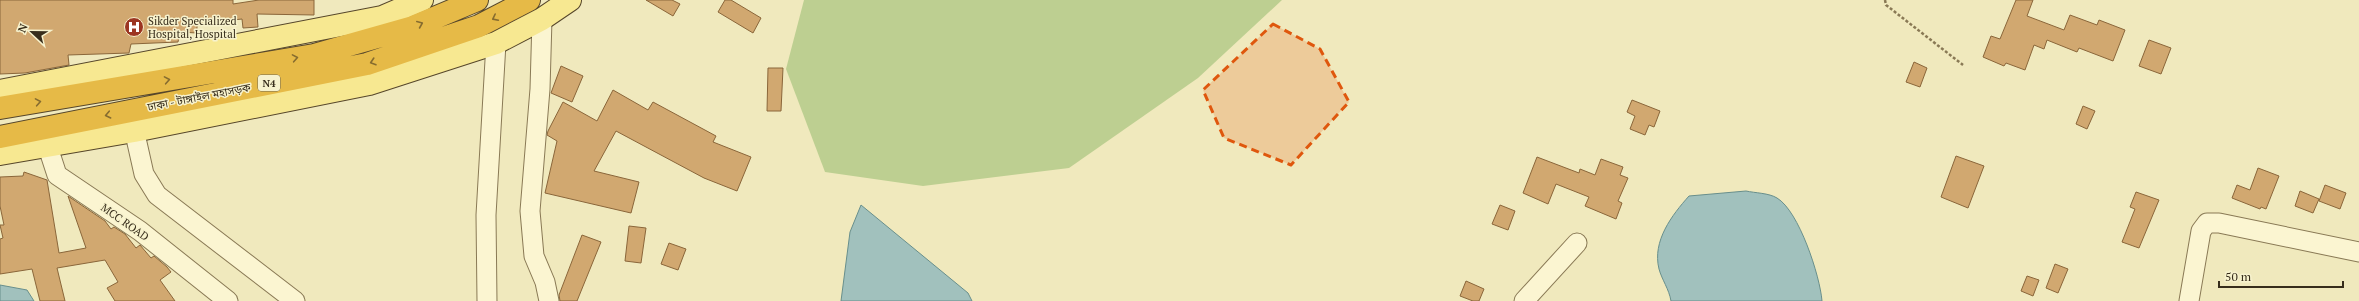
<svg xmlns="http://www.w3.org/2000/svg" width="2359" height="301" font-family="'PT Serif','Noto Sans Bengali',serif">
<rect width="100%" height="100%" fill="#f0e9bd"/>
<!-- green -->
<path fill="#bdcf91" d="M 804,0 L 1282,0 L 1198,78 L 1069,168 L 923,186 L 825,172 L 786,69 Z"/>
<!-- water -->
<path fill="#a1c1bd" stroke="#688f8c" d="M 1746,191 C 1755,193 1769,193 1777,198 C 1799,211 1820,276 1822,301 L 1671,301 C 1669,289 1662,280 1659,269 C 1652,241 1672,215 1689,196 Z
M 861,205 L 968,293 L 972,301 L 841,301 L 850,232 Z
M 0,285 L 27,290 L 34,301 L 0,301 Z"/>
<!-- building -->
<path fill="#d1a870" stroke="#8a663a" d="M 0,0 L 233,0 L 233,4 L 259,0 L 314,0 L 314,15 L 257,14 L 258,27 L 243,28 L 242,19 L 197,24 L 197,33 L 180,32 L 178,42 L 131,44 L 129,53 L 68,55 L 69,65 L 25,73 L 0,74 Z
M 646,0 L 672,0 L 680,4 L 673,16 Z
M 725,0 L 731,0 L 761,18 L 753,33 L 718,12 Z
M 2016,0 L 2033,0 L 2027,16 L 2064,30 L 2070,15 L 2097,25 L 2099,20 L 2125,30 L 2113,61 L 2079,48 L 2077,52 L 2047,40 L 2044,49 L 2034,45 L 2025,70 L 2006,63 L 2004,66 L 1983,57 L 1991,36 L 2000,39 Z
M 2149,40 L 2171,48 L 2161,74 L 2139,66 Z
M 1914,62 L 1927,68 L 1920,87 L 1906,82 Z
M 561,66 L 583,76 L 572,102 L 551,93 Z
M 768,68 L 783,68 L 781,111 L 767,111 Z
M 613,90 L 648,110 L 653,102 L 716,136 L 713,142 L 751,157 L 737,191 L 704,178 L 616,131 L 594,171 L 639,182 L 631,213 L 545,193 L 557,141 L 547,135 L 548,131 L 563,102 L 597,121 Z
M 1632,100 L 1660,111 L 1654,127 L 1649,125 L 1645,135 L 1630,129 L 1635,116 L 1627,112 Z
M 2083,106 L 2095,111 L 2087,129 L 2076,124 Z
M 1956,156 L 1984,166 L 1968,208 L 1941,197 Z
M 1537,157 L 1579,173 L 1580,169 L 1595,175 L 1601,159 L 1623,167 L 1620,175 L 1628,178 L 1618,201 L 1622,203 L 1616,219 L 1585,206 L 1589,197 L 1556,184 L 1548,204 L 1523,193 Z
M 2258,168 L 2279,176 L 2266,209 L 2261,207 L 2260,209 L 2232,198 L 2237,185 L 2250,190 Z
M 24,172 L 47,180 L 59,253 L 86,248 L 68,196 L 105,221 L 111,229 L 114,227 L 125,234 L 136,248 L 140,245 L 151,258 L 154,256 L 167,267 L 171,272 L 160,280 L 175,301 L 115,301 L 107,288 L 118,282 L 105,260 L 57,268 L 65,301 L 40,301 L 32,269 L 0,274 L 0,239 L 3,238 L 0,225 L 4,225 L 0,206 L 0,177 L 23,176 Z
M 2325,185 L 2346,193 L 2340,209 L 2319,201 Z
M 2300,191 L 2319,199 L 2313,213 L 2295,206 Z
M 2136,192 L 2159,200 L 2139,248 L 2122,242 L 2135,209 L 2130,207 Z
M 1500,205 L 1515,211 L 1508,230 L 1492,224 Z
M 629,226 L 646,228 L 641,263 L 625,261 Z
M 582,235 L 601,242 L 577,301 L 560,301 L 559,295 Z
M 669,243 L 686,249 L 678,270 L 661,264 Z
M 2055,264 L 2068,269 L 2058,293 L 2046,288 Z
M 2027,276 L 2039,280 L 2033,296 L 2021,291 Z
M 1466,281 L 1484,289 L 1479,301 L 1473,301 L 1460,296 Z"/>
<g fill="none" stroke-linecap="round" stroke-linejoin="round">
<defs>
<path id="minor" d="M 542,19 L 540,89 L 530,211 L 534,256 L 545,282 L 549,301
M 131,116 L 144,174 L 157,195 L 295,301
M 43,132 L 57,175 L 140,231 L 228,301
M 487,301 L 486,215 L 496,43
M 1524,301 L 1577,243
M 2189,301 L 2201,231 L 2207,223 L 2219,223 L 2359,252"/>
<path id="major" d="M 0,91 L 382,17 L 422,0
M 0,154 L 134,131 L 369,84 L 496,43 L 542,19 L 570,0"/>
<path id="highway" d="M 0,108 L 314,55 L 413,27 L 477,0
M 0,137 L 367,64 L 479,26 L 529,0"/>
</defs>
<!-- minor casing -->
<use href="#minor" stroke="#897955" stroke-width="21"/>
<!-- major casing -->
<use href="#major" stroke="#56462a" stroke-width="24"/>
<!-- highway casing -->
<use href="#highway" stroke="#56462a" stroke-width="24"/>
<!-- path -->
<path stroke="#897955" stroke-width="2.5" stroke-dasharray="3 2" stroke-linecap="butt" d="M 1885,0 L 1886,5 L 1963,65"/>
<!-- minor -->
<use href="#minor" stroke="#fbf5d1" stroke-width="19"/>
<!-- major -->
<use href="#major" stroke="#f7e891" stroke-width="22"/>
<!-- highway -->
<use href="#highway" stroke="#e6ba47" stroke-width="22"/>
</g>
<!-- one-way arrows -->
<defs><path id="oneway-chevron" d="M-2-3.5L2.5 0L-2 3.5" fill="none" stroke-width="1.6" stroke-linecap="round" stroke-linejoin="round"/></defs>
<g stroke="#866c2f">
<use href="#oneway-chevron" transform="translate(495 18) rotate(153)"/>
<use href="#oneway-chevron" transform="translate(420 24) rotate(-23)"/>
<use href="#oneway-chevron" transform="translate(295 58) rotate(-10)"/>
<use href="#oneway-chevron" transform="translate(373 62) rotate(162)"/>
<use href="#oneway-chevron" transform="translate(167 80) rotate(-10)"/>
<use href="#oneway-chevron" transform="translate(38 102) rotate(-10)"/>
<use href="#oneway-chevron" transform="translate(108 115) rotate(168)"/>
</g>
<!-- marked area -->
<path fill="#df570d" fill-opacity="0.2" stroke="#df570d" stroke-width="3" stroke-dasharray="8 5" stroke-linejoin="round" d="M 1273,24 L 1320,49 L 1349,102 L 1291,165 L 1224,138 L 1203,90 Z"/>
<!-- icons -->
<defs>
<symbol id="hospital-disc" viewBox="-11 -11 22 22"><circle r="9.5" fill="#9c3522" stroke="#f7f2cd"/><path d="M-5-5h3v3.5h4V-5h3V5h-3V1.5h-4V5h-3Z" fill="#fff"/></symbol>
</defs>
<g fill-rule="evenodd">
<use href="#hospital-disc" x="123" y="16" width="22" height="22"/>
</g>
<g text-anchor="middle" stroke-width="3" stroke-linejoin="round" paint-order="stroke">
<!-- shield labels -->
<rect fill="#f7f2cd" stroke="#716850" stroke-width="1" x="258" y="75" width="22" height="16" rx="3"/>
<g font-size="10" font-weight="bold" fill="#372d1b">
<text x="269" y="87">N4</text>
</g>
<!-- poi labels -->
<g font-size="11" fill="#372d1b" stroke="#f7f2cd" text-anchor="start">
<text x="148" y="25">Sikder Specialized<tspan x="148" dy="13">Hospital, Hospital</tspan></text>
</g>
<!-- street labels -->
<g font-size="11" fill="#372d1b" stroke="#f7f2cd">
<text transform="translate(199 97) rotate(-11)" y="4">ঢাকা - টাঙ্গাইল মহাসড়ক</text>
<text transform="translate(125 222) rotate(35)" y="4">MCC ROAD</text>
</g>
</g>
<!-- north arrow -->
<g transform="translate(32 32) rotate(292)" stroke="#f7f2cd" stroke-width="3" paint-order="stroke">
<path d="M0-3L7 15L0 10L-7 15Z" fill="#372d1b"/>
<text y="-6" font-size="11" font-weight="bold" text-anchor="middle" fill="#372d1b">N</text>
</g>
<!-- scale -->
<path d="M2219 281v6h124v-6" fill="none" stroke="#372d1b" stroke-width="2"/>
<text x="2225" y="281" font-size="12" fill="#372d1b" stroke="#f7f2cd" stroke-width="3" paint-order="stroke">50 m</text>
</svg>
